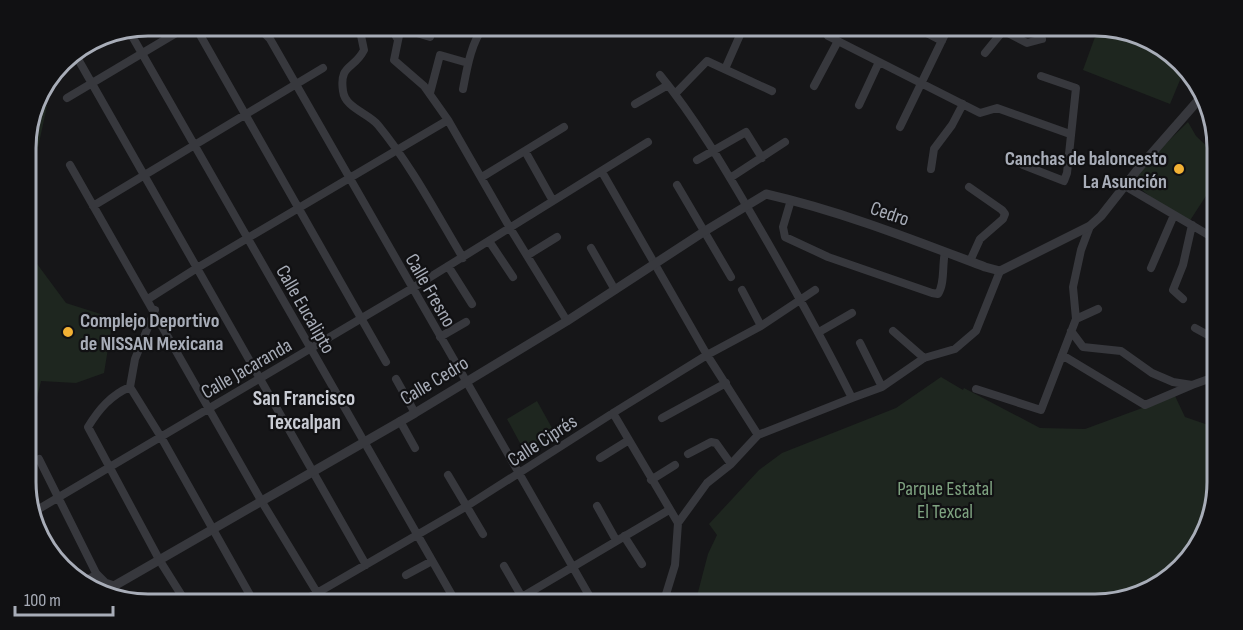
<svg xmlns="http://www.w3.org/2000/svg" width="1243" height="630" font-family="'Sofia Sans Condensed',sans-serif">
<rect width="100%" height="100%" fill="#161618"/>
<!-- green -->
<path fill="#1e261f" d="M 1099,26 L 1149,38 L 1185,68 L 1170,104 L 1083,70 Z
M 35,104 L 47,106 L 34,166 L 26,170 L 26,139 Z
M 1188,122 L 1196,136 L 1217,156 L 1217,179 L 1189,222 L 1158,203 L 1131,181 L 1151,158 Z
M 26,249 L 66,303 L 113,318 L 104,373 L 76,383 L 41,381 L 35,406 L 26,405 Z
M 941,377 L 963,390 L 964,388 L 1040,428 L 1085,429 L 1175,396 L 1185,417 L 1217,428 L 1217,483 L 1205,536 L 1164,584 L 1103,604 L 682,604 L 697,596 L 708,554 L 717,535 L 709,524 L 759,470 L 782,453 L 896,408 Z
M 537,401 L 557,437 L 527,456 L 507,419 Z"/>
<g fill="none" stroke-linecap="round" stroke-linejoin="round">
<!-- minor -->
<path stroke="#37383d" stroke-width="8" d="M 195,26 L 386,362
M 257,26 L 270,39 L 594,604
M 359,26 L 364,50 C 354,70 339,64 343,91 C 345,108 368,113 378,125 C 411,165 436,213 463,258
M 390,26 L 397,38
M 401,26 L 394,60 L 424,86 L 448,120 L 510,228 L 567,321
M 837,26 L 828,36 L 980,113 L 997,108 L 1070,134
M 400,28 L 430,37
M 917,28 L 942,41
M 128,29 L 457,604
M 1004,31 L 1027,43 L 1042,39
M 878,33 L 882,26
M 74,52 L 366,565
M 985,53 L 1007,26
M 725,69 L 744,26
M 660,75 C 696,119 725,169 753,217 C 788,277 821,336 852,398
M 814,86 L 838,41
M 463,89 C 467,68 471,43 484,26
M 430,93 L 440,55 L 468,63
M 675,94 L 707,61 L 772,91
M 67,98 L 188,26
M 635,104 L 668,85
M 859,105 L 879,62
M 900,127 L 949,26
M 525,151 L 553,201
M 697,160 L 746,132 L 762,158
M 70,165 L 262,502 L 324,604
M 1023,165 L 1064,181 L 1067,173 L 1076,88 L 1041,76
M 931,169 L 934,149 L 952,125 L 963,104
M 602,172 L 707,355 L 758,435
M 482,177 L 564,127
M 730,178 L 785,142
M 677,185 L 731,277
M 1125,186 L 1217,240
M 969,187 L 1002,210 L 1005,214 L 1003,219 L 980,239 L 970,261
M 791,200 L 783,227 L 785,237 L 828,257 L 932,293 L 938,294 C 945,284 942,265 945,252
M 93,206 L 323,68
M 489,241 L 513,277
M 591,248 L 615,290
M 528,255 L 557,237
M 448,266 L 472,304
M 1151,268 L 1174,215
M 1211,281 L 1217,268
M 742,290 L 761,326
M 148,299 L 197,268 L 448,120
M 1183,299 L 1173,290 L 1183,265 L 1192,225
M 155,310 L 135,359 L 130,387 L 161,437 L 255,604
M 1076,319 L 1098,309
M 1195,328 L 1217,340
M 893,331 L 924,358
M 1071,331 L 1083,347 L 1121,351 L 1152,373 L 1173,382 L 1192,385 L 1217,376
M 819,332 L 852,313
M 440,337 L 466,322
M 860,343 L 882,387
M 1062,355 L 1145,405 L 1192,385
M 396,379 L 415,413
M 130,387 C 111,395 99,409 88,427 L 160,561 L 187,604
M 976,389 L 1041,410 L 1076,319 L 1073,287 L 1081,250 L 1090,226
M 613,413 L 678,523
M 662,418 L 726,383
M 400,421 L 415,448
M 688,454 L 711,442 L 716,443 L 731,464
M 600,458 L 629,440
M 39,459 L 97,575
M 448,475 L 483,534
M 651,480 L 675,465
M 597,506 L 616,540
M 32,513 L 411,289 L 648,142
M 624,536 L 642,564
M 504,566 L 526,604
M 406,575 L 432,561
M 298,604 L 467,506 L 613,413 L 707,355 L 761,326 L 815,290
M 510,604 L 669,510
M 663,604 L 675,565 L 678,523 L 707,483 L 731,464 L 758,435 L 852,398 L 882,387 L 924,358 L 955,349 L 976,331 L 1000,271"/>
<!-- tertiary -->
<path stroke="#37383d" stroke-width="9" d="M 82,583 L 97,575 L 105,583 L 114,586 L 415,413 L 567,321 L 705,231 L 766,194 C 841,211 914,240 985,267 L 1000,271 L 1090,226 L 1101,216 L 1138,169 L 1202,96"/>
</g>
<!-- markers -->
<g fill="#f2b134" stroke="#111113" stroke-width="2">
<circle cx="1179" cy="169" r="6"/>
<circle cx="68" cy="332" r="6"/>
</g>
<g text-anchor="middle" stroke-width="4.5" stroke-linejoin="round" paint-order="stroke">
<!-- poi labels -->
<g font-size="20" font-weight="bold" fill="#a8adb8" stroke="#111113" text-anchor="end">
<text x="1167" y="165">Canchas de baloncesto<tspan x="1167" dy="23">La Asunción</tspan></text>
<text x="80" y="327" text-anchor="start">Complejo Deportivo<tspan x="80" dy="23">de NISSAN Mexicana</tspan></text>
</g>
<!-- street labels -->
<g font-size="20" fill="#a8adb8" stroke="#111113">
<text transform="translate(890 213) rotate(19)" y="7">Cedro</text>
<text transform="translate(431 290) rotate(60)" y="7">Calle Fresno</text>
<text transform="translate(306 309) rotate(60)" y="7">Calle Eucalipto</text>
<text transform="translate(246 368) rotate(-30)" y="7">Calle Jacaranda</text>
<text transform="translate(434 380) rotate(-31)" y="7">Calle Cedro</text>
<text transform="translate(542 440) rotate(-33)" y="7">Calle Ciprés</text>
</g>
<!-- park labels -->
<g font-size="20" fill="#7fa381" stroke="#111113">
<text x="945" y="495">Parque Estatal<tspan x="945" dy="23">El Texcal</tspan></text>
</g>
<!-- neighbourhood labels -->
<g font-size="21" font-weight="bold" fill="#c9ccd4" stroke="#111113">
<text x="304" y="405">San Francisco<tspan x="304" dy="24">Texcalpan</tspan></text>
</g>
</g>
<!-- crop -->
<path d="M0 0H1243V630H0ZM148 36H1095A112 112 0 0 1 1207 148V482A112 112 0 0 1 1095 594H148A112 112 0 0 1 36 482V148A112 112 0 0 1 148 36Z" fill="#111113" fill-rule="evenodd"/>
<path fill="none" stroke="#a8adb8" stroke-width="3" d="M148 36H1095A112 112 0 0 1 1207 148V482A112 112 0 0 1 1095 594H148A112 112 0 0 1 36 482V148A112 112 0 0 1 148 36Z"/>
<!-- scale -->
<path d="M15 606v9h98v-9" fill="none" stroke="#a8adb8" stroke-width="3"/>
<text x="24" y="606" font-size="18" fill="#a8adb8" stroke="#111113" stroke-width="4.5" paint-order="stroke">100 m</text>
</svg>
